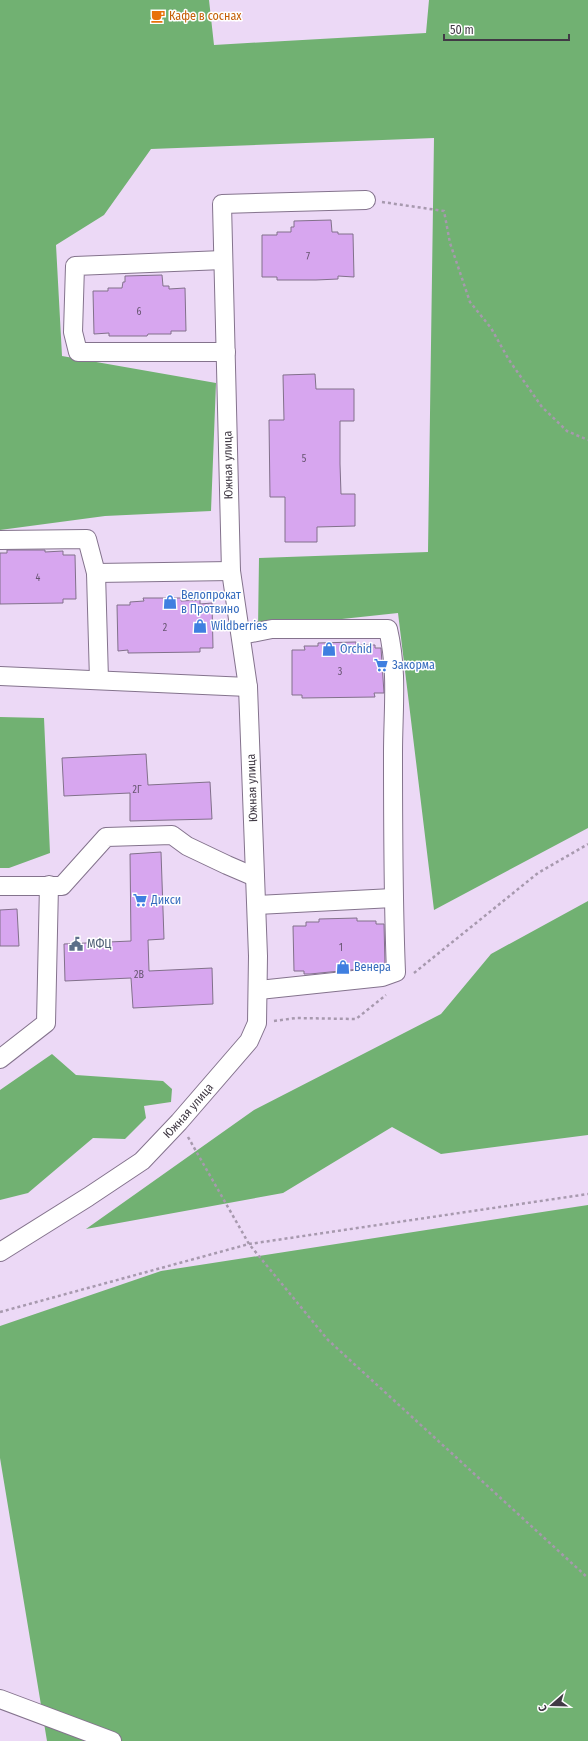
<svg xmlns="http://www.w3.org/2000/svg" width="588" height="1741" font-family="'Fira Sans Condensed',sans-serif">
<rect width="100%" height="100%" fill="#ecd9f6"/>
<!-- forest -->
<path fill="#71b172" d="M 0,0 L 209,0 L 214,45 L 426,33 L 429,0 L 588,0 L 588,828 L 434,910 L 398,613 L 258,628 L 259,558 L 428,552 L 434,138 L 151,149 L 104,215 L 56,245 L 62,356 L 216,383 L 211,511 L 105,516 L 0,530 Z
M 0,717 L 44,718 L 50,853 L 9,868 L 0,868 Z
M 588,901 L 588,1135 L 441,1154 L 392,1127 L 283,1193 L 86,1229 L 254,1110 L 441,1014 L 491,954 Z
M 52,1054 L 76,1075 L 163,1081 L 172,1089 L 171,1102 L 144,1106 L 146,1118 L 125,1139 L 93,1138 L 28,1193 L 0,1200 L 0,1090 Z
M 588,1205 L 588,1741 L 47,1741 L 0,1458 L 0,1326 L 161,1271 Z"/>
<!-- building -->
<path fill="#d7a6ef" stroke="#82718b" d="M 331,220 L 332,232 L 338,232 L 338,234 L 353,234 L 354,277 L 338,276 L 338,279 L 316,280 L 277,280 L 277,277 L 262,277 L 262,235 L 277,235 L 277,232 L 291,232 L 291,227 L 294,227 L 294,221 Z
M 162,275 L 163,286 L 169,286 L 169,289 L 185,288 L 186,331 L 171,331 L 171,334 L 148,334 L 147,336 L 109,336 L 109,333 L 94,334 L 93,291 L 108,291 L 108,288 L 122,288 L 123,282 L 125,282 L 125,276 Z
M 315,374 L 316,389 L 354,389 L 354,421 L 340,421 L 340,464 L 341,494 L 355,494 L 355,526 L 317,527 L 317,542 L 285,542 L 285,497 L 270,497 L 269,420 L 284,420 L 283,375 Z
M 7,550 L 45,550 L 45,552 L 63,551 L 63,555 L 75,555 L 76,599 L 63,599 L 63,603 L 0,604 L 0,553 L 7,553 Z
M 143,598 L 182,598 L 181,601 L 200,600 L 200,604 L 212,603 L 213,648 L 200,648 L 200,652 L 128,653 L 128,650 L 118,651 L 117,605 L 130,605 L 130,602 L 144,601 Z
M 356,642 L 356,645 L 375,645 L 375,648 L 381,648 L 384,693 L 374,693 L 375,697 L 302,698 L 302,695 L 292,695 L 292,650 L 305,650 L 304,646 L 318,646 L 318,643 Z
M 146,754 L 148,785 L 210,782 L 212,819 L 130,821 L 130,793 L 64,796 L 62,758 Z
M 161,852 L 164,939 L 148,940 L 149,971 L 212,968 L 213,1004 L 133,1008 L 131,978 L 65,981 L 64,944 L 131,941 L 130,854 Z
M 17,909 L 19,946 L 0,946 L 0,910 Z
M 357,918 L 357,921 L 376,921 L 376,924 L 384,924 L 385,965 L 380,967 L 310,974 L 304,974 L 304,971 L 294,971 L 293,926 L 306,926 L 306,922 L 319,922 L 319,919 Z"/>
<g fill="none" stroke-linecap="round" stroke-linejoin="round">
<defs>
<g id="minor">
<path d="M 223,260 L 75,266 L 73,332 L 78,352 L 226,352"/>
<path d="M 0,540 L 87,539 L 96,573 L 99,680"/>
<path d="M 96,573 L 231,571"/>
<path d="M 241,635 L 272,629 L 388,629 C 398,672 393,709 393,753 C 393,826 393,899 396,972 L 382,977 L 259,990"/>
<path d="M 0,676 L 248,687"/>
<path d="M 0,886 L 62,886 L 106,837 L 172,835 L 187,846 L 227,865 L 255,877"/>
<path d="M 257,905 L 393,898"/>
<path d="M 0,1059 L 46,1023 L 49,885"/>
<path id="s1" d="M 0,1252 L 88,1197 L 142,1161 L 179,1122 L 249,1041 L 257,1023 L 258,956 L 248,687 L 231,571 L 222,204 L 366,200"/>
<path d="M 0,1699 L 112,1741"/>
</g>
</defs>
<!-- minor casing -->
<use href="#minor" stroke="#84738d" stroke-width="20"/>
<!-- path -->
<path stroke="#a799ae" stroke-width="2.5" stroke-dasharray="3 3" stroke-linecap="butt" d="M 382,202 L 444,211 L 450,243 L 470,302 L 491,328 L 509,360 L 542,407 L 567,431 L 588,440
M 414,973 L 538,873 L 588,844
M 274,1021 L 296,1018 L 356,1019 L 386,995
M 188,1137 L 249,1244 L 328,1340 L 588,1578
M 0,1312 L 249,1244 L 588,1194"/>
<!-- minor -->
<use href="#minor" stroke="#fff" stroke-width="18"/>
</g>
<!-- icons -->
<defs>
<symbol id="cafe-bare" viewBox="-9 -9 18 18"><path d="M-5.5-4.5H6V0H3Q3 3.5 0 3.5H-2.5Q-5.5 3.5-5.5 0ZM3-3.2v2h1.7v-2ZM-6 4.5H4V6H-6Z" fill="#e8710a" stroke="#fff" stroke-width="2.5" paint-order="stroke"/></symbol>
<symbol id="shop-bare" viewBox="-9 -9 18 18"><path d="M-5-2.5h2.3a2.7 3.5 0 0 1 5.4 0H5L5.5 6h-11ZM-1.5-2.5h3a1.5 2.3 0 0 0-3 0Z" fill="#3f7fe0" stroke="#fff" stroke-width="2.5" paint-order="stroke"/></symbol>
<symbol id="supermarket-bare" viewBox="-9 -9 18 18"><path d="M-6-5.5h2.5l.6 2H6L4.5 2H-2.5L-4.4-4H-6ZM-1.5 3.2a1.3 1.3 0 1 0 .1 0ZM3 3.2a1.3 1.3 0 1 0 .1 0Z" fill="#3f7fe0" stroke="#fff" stroke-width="2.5" paint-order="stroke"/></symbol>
<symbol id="civic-bare" viewBox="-9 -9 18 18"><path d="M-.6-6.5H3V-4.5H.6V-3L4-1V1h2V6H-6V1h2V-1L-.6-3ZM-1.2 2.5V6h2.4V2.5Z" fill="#5c6f8a" stroke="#fff" stroke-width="2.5" paint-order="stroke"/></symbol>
</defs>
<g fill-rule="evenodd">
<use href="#cafe-bare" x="148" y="6" width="20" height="20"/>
<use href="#shop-bare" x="160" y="592" width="20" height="20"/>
<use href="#shop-bare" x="190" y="616" width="20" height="20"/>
<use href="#shop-bare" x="319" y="639" width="20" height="20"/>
<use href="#supermarket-bare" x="371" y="655" width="20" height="20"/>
<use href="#supermarket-bare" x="130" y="890" width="20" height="20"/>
<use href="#civic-bare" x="66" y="934" width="20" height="20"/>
<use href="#shop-bare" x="333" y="957" width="20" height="20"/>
</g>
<g text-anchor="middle" stroke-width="3" stroke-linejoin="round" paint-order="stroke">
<!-- number labels -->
<g font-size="10" fill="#665570">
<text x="308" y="260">7</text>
<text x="139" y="315">6</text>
<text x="304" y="462">5</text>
<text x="38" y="581">4</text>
<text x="165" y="631">2</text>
<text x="340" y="675">3</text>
<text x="137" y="793">2Г</text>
<text x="341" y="951">1</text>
<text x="139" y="978">2В</text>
</g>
<!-- food labels -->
<g font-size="12" fill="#c56008" stroke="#fff" text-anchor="start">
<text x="169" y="20">Кафе в соснах</text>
</g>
<!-- street labels -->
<g font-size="12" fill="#413a45" stroke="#fff">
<text transform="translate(228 465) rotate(-91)" y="4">Южная улица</text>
<text transform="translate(252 788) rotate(-92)" y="4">Южная улица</text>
<text dy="4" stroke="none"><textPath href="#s1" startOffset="237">Южная улица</textPath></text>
</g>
<!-- shop labels -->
<g font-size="12" fill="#366cbe" stroke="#fff" text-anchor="start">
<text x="181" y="599">Велопрокат<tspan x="181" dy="14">в Протвино</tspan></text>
<text x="211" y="630">Wildberries</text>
<text x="340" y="653">Orchid</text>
<text x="392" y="669">Закорма</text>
<text x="151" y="904">Дикси</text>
<text x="354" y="971">Венера</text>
</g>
<!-- service labels -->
<g font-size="12" fill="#4e5e75" stroke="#fff" text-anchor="start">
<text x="87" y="948">МФЦ</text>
</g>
</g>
<!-- north arrow -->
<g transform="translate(552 1705) rotate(250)" stroke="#ffffff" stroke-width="3" paint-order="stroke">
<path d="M0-3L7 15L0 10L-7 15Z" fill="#413a45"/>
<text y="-6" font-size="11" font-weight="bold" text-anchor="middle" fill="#413a45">С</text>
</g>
<!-- scale -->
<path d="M444 34v6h125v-6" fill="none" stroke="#413a45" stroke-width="2"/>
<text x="450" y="34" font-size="12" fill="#413a45" stroke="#ffffff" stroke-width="3" paint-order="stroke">50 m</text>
</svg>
